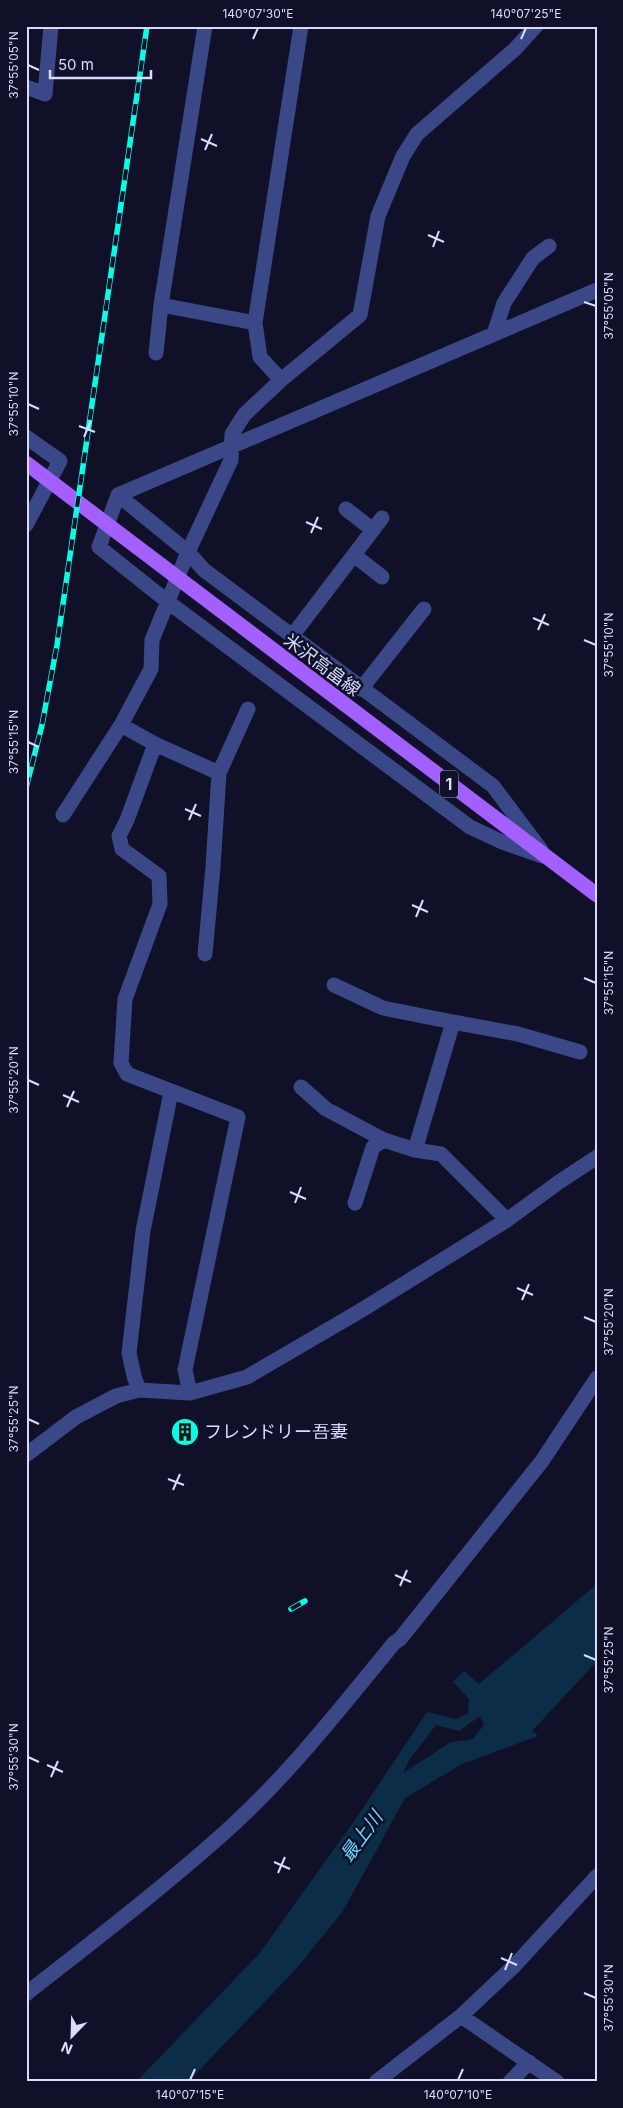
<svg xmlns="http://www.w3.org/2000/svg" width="623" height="2108" font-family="Inter,'Noto Sans JP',sans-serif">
<rect width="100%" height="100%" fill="#101129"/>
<!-- water -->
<path fill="#0b2d47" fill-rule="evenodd" d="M 597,1584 L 597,1661 L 532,1731 L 538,1736 L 462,1764 L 405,1798 L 343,1911 L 296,1969 L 188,2082 L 136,2082 L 259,1954 L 355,1820 L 427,1712 L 456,1719 L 468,1714 L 469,1699 L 453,1682 L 464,1671 L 479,1684 ZM 480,1716 L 484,1725 L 473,1739 L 451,1742 L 403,1773 L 410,1759 L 436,1725 L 459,1731 Z"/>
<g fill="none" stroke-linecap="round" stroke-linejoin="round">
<!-- minor -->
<path stroke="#3b4887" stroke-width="15" d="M 205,26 L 161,305 L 255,323
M 536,26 L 515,49 L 417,134 L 403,156 L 378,216 L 360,315 L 281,380 L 244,415 L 232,434 L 231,460 L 188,552 L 204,570 L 493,786 L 541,850
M 26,87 L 45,94 L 51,26
M 494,334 L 504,303 L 533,258 L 549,246
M 156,353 L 161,305
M 281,380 L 260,357 L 255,323 L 301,26
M 26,437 L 60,461 L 26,525
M 346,509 L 373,530
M 354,555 L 382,577
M 292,636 L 382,518
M 361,689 L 424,609
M 121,725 L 155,744 L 219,773 L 213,867 L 205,954
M 155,744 L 127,820 L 119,836 L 122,849 L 159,876 L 160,904 L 125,999 L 121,1063 L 127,1074 L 238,1117 L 185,1370 L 190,1393
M 219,773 L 248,709
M 63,815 L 121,725 L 151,669 L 152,640 L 188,552 L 118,495
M 542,856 L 502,842 L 470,827 L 168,602 L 99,547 L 118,495 L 597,290
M 334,985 L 383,1008 L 453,1022
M 301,1087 L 326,1109 L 384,1140 L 415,1150 L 441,1154 L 507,1220
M 415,1150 L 453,1022 L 518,1034 L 580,1052
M 355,1203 L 373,1147 L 384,1140
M 139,1390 L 134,1376 L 129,1353 L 143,1231 L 171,1092
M 26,1455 L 76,1417 L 116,1396 L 139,1390 L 190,1393 L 247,1377 L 360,1311 L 507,1220 L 559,1182 L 597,1157
M 26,1994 C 92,1942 160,1890 223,1834 C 287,1777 340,1709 394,1643 L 400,1639 L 542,1461 L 597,1378
M 461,2016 L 557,2082
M 376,2082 L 461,2016 L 515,1965 L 597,1876
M 510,2082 L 529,2062"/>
<!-- major -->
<path stroke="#a35fff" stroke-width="15" d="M 26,463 L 597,895"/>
<defs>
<path id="rail" d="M 26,788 L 42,725 L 57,645 L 147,26
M 291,1609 L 305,1601"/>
</defs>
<!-- rail casing -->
<use href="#rail" stroke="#05fee6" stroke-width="5.5"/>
<!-- rail -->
<use href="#rail" stroke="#101129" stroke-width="4" stroke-dasharray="11" stroke-linecap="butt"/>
</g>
<!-- ticks -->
<path fill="none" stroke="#d8dbff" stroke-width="2" d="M 253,39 L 258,28M 521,39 L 526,28M 28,65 L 39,70M 201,139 L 217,146M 205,150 L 212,134M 428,235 L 444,242M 433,247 L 439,231M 584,302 L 596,306M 28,404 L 39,409M 79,426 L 95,432M 84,437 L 91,421M 306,522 L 322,529M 311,533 L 318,517M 533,618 L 549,625M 538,630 L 545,614M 584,640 L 596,645M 28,742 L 39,747M 185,809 L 201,816M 189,820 L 196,804M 412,905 L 428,912M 416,917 L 423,900M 584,978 L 596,983M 28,1080 L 39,1085M 63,1095 L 79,1102M 67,1107 L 74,1091M 290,1192 L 306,1199M 295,1203 L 301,1187M 517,1288 L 533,1295M 522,1300 L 529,1284M 584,1317 L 596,1322M 28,1419 L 39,1424M 168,1479 L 184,1485M 173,1490 L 180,1474M 395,1575 L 411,1582M 400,1586 L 407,1570M 584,1655 L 596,1660M 28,1757 L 39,1762M 47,1765 L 63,1772M 51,1777 L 58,1761M 274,1862 L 290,1869M 278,1873 L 285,1857M 501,1958 L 517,1965M 505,1970 L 512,1953M 584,1993 L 596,1998M 190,2080 L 195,2069M 458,2080 L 463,2069"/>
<!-- icons -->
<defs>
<symbol id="building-disc" viewBox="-11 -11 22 22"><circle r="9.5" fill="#05fee6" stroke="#101129"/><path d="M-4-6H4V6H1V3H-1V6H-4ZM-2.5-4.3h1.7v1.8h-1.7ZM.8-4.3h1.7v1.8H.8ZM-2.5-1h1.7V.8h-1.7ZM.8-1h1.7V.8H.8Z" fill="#111"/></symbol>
</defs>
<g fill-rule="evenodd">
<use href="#building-disc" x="169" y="1416" width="32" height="32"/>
</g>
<g text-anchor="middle" stroke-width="5" stroke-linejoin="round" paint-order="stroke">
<!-- shield labels -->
<rect fill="#101129" stroke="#9c9ebf" stroke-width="1" x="440" y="770.5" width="18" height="27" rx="4"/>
<g font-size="16" font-weight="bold" fill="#d8dbff">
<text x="449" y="790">1</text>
</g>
<!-- street labels -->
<g font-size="18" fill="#d8dbff" stroke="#101129">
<text transform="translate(322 665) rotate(37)" y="6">米沢高畠線</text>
</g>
<!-- poi labels -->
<g font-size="18" fill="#d8dbff" stroke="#101129" text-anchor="start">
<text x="204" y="1438">フレンドリー吾妻</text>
</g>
<!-- water labels -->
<g font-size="19" font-style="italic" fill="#66d6ff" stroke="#101129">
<text transform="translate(361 1836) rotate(-54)" y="7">最上川</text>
</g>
</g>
<!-- border -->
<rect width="623" height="2108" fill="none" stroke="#101129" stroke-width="55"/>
<!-- north arrow -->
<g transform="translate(72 2036) rotate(203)" stroke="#101129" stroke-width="4" paint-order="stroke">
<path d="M0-4L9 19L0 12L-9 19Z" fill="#d8dbff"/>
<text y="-8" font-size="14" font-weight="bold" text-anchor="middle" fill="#d8dbff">N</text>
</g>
<!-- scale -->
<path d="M50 70v8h101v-8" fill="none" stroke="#d8dbff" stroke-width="2.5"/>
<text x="58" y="70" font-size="15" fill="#d8dbff" stroke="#101129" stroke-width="4" paint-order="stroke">50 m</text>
<rect x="28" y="28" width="568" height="2052" fill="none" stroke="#d8dbff" stroke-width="2"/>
<g font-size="12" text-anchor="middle" fill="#d8dbff">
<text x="258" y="18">140°07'30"E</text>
<text x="526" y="18">140°07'25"E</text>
<text transform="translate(14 65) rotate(-90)" y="4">37°55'05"N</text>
<text transform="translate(609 306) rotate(-90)" y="4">37°55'05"N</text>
<text transform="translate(14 404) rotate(-90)" y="4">37°55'10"N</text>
<text transform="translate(609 645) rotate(-90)" y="4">37°55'10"N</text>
<text transform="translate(14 742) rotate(-90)" y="4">37°55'15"N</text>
<text transform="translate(609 983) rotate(-90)" y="4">37°55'15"N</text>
<text transform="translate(14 1080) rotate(-90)" y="4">37°55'20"N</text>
<text transform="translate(609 1322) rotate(-90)" y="4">37°55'20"N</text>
<text transform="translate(14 1419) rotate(-90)" y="4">37°55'25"N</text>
<text transform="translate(609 1660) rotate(-90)" y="4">37°55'25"N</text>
<text transform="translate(14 1757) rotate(-90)" y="4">37°55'30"N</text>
<text transform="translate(609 1998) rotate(-90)" y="4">37°55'30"N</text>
<text x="190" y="2099">140°07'15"E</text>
<text x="458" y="2099">140°07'10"E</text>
</g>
</svg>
